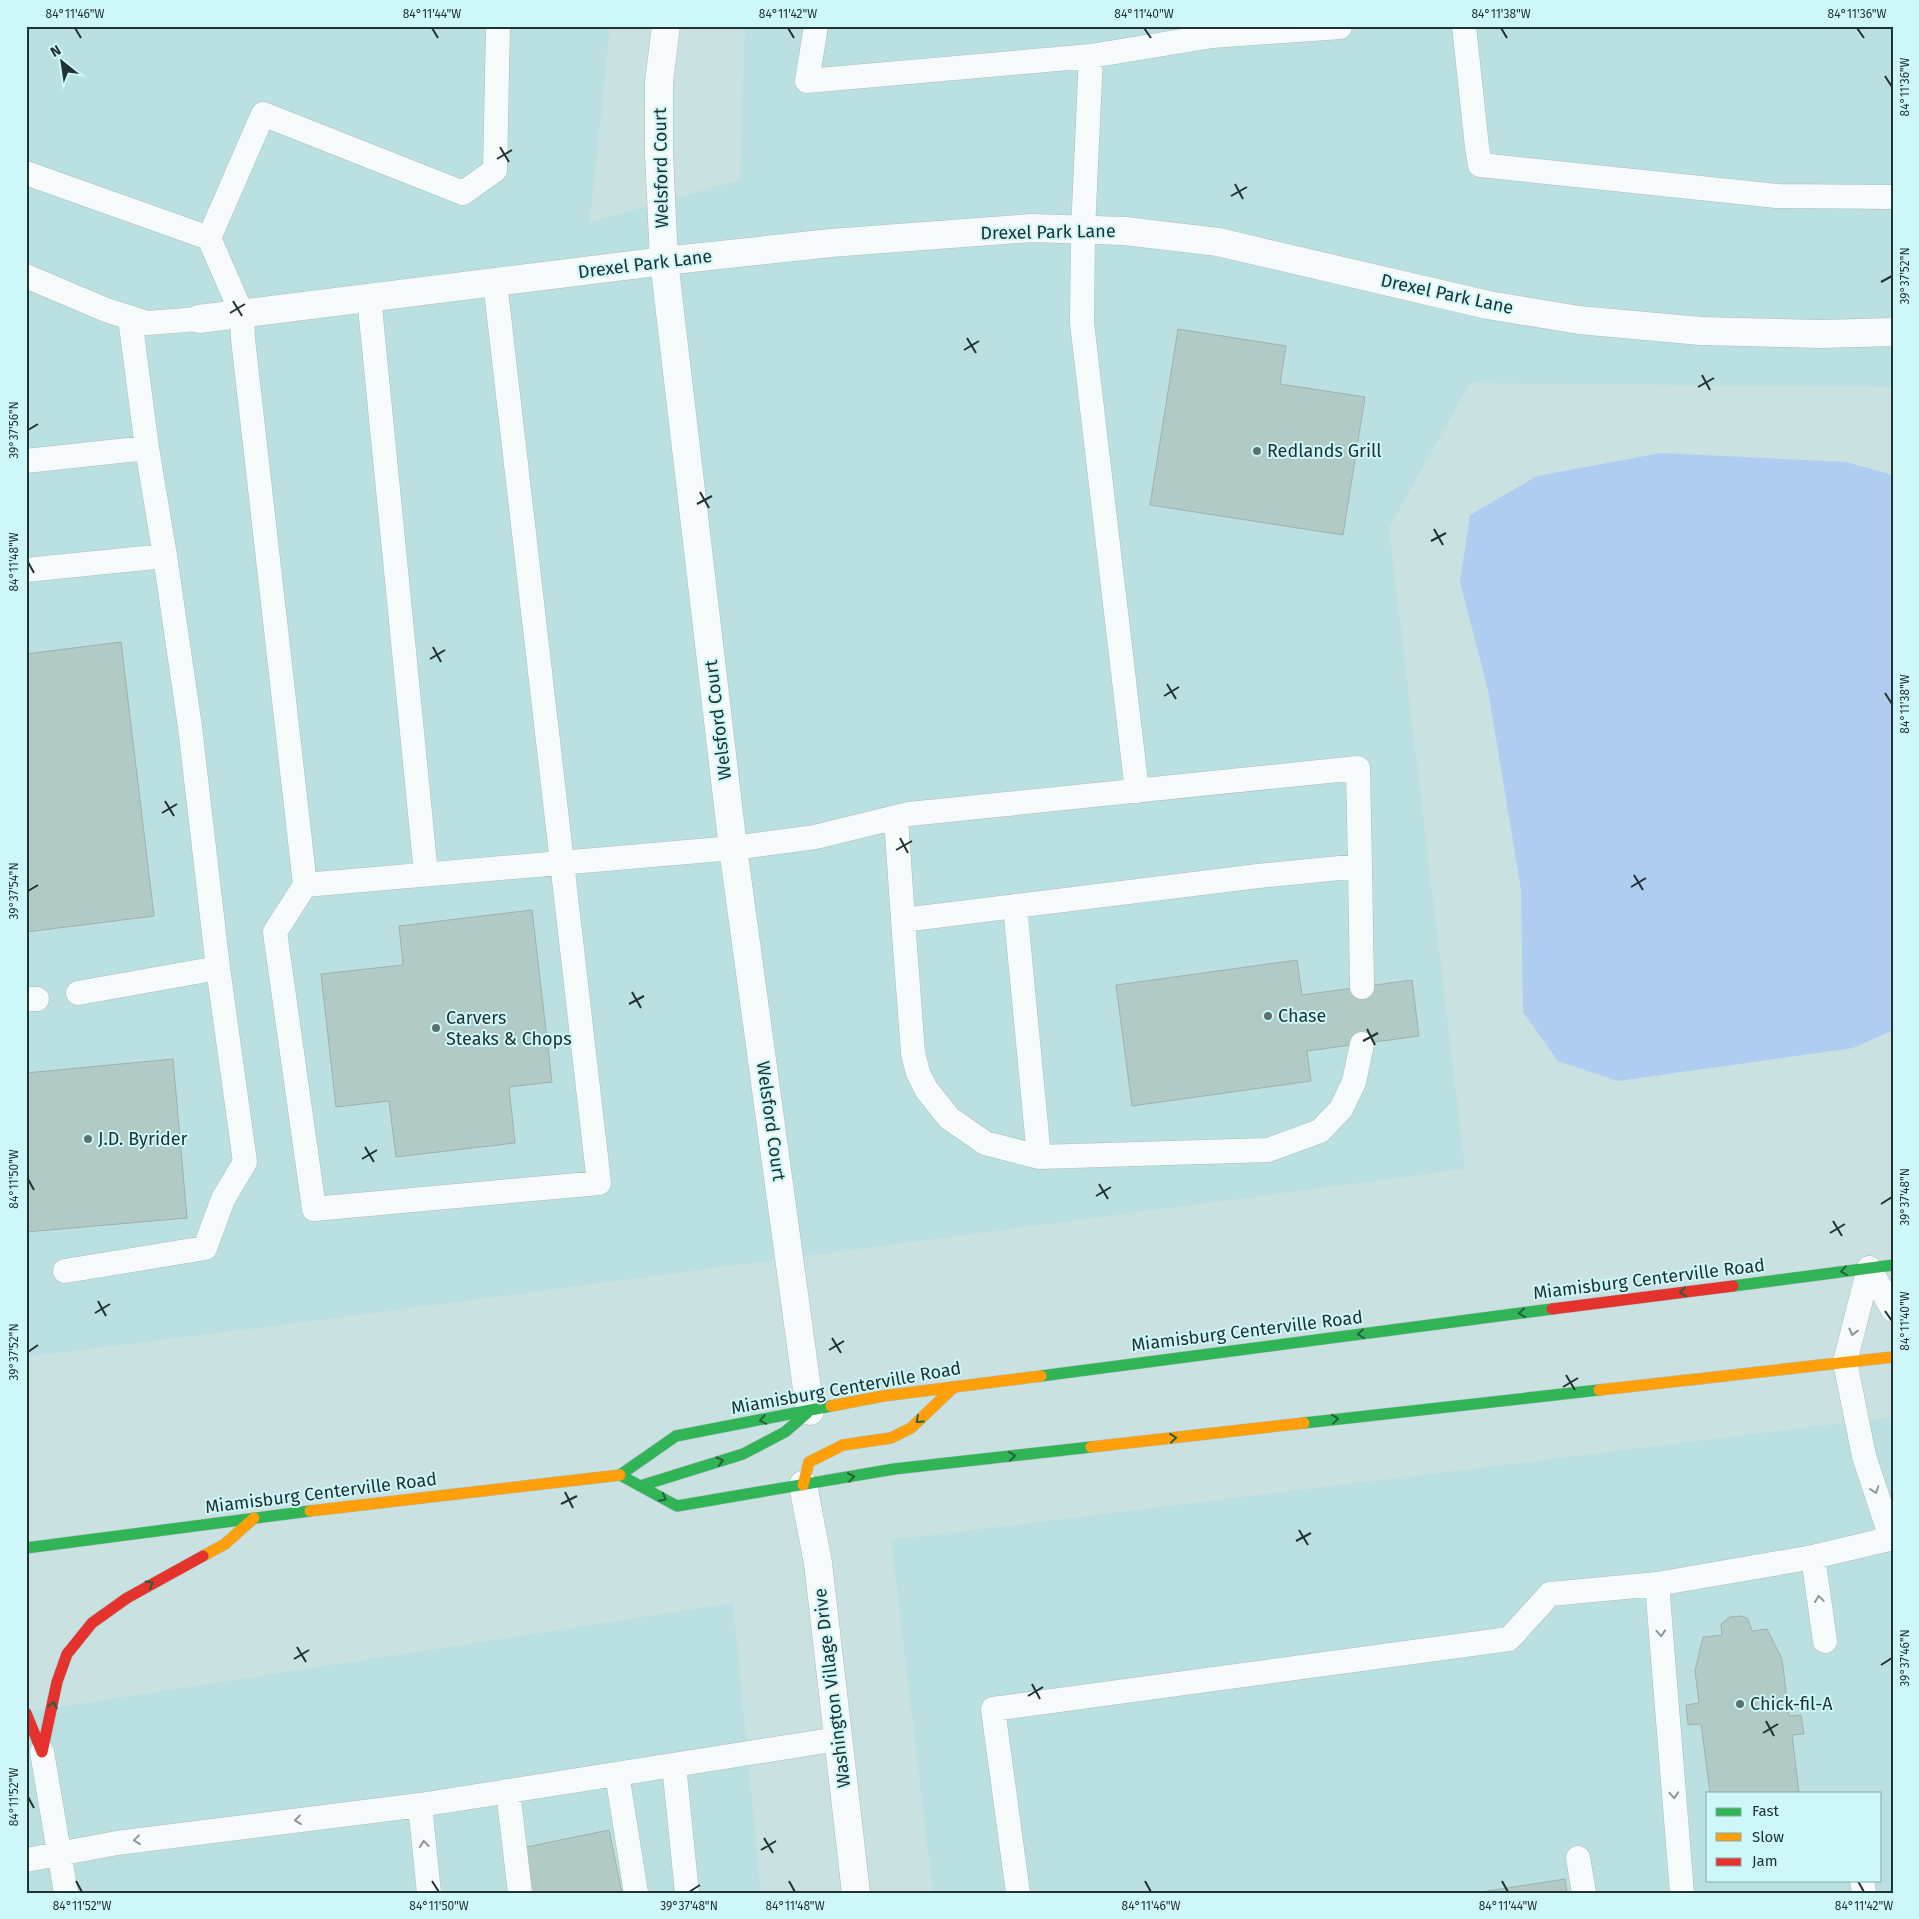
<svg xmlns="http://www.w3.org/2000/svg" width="1919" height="1919" font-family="'Fira Sans',sans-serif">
<rect width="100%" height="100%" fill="#cae1e1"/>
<!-- built -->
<path fill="#bae0e1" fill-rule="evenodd" d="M 26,26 L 610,26 L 590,222 L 740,180 L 745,26 L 1893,26 L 1893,387 L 1470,383 L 1389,528 L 1465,1169 L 283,1325 L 26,1357 Z
M 1893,1417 L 1893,1893 L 933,1893 L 891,1540 ZM 1708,1793 L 1880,1793 L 1880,1880 L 1708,1880 Z
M 733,1603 L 761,1893 L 26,1893 L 26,1712 Z"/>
<!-- water -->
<path fill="#afcdf0" d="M 1661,453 L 1846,462 L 1893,475 L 1893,1030 L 1853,1048 L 1618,1081 L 1558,1061 L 1523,1012 L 1521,890 L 1488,690 L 1460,582 L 1470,515 L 1537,476 Z"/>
<!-- building -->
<path fill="#b2cac5" stroke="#9fb0ad" d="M 1178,329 L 1286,346 L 1280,384 L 1365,397 L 1343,535 L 1150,505 Z
M 121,642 L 154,916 L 26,932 L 26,654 Z
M 532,910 L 552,1082 L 509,1087 L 515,1143 L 396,1157 L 389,1101 L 336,1107 L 321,974 L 403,965 L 399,926 Z
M 1297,960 L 1302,995 L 1412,980 L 1419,1036 L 1307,1051 L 1311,1081 L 1132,1106 L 1116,985 Z
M 173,1059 L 187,1218 L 26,1232 L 26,1073 Z
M 1742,1616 L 1748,1619 L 1752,1631 L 1767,1629 L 1782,1659 L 1789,1716 L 1801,1715 L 1804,1734 L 1792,1735 L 1799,1793 L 1710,1793 L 1701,1724 L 1688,1725 L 1686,1705 L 1699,1703 L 1695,1671 L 1703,1637 L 1722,1635 L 1721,1624 L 1730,1617 Z
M 609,1830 L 622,1893 L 531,1893 L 522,1848 Z
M 1565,1879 L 1567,1893 L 1475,1893 Z"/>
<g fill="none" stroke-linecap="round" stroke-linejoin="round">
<defs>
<path id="lane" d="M 816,26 L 807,81 L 1091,56 L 1083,230 L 1082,323 L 1137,791
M 1464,26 L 1477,147 L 1480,165 L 1777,196 L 1893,197
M 1212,36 L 1340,27
M 1091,56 L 1212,36 L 1211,26
M 26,173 L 209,238 L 242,314 L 243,339 L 305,885
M 209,238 L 263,114 L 463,193 L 495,170 L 498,26
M 26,276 L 106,310 L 147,323 L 199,319
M 495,282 L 599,1183 L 314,1209 L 275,932 L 305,885 L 733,848 L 815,837 L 909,814 L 1358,768 L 1360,866 L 1258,876 L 903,920 L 896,818
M 369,297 L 426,874
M 130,318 L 147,448
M 26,461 L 147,448 L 165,556 L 26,570
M 1360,866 L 1362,987
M 1015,906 L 1039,1157
M 903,920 L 913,1053 L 918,1073 L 926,1089 L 949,1118 L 985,1143 L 1039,1157 L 1268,1150 L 1320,1131 L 1341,1109 L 1354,1082 L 1362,1044
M 78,993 L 218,968 L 190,727 L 165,556
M 26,999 L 37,999
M 1869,1268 L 1845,1362 L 1864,1456 L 1891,1538 L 1893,1523
M 1869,1268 L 1893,1310
M 65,1271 L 205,1248 L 223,1199 L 245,1162 L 218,968
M 1813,1557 L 1825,1641
M 1657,1584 L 1682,1893
M 42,1752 L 66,1893
M 674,1765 L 687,1893
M 617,1774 L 636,1893
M 508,1791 L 520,1893
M 420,1805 L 838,1739
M 1578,1858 L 1584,1893
M 26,1860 L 117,1843 L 420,1805 L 429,1893
M 1862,1880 L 1864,1893
M 1018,1893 L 993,1709 L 1509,1639 L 1550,1594 L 1657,1584 L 1813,1557 L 1893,1538"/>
<path id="street" d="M 666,26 L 659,82 L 659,154 L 664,261 L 733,848 L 810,1411
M 199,319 L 664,261 L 831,243 L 1031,228 L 1125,231 L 1218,242 L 1488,305 L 1579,320 L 1701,331 L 1823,334 L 1893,332
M 803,1485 L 818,1563 L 856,1893"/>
<path id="fast" d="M 1733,1286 L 1893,1265
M 1041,1376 L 1552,1309
M 1304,1423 L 1599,1390
M 620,1475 L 677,1506 L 894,1469 L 1091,1447
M 620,1475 L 676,1436 L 831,1406
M 640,1486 L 743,1454 L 785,1432 L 807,1413
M 26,1548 L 310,1511"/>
<path id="slow" d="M 1599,1390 L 1893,1357
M 831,1406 L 883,1396 L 1041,1376
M 1091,1447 L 1304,1423
M 803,1485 L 809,1462 L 843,1445 L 891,1438 L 911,1428 L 954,1387
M 310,1511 L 620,1475
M 203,1556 L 225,1544 L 254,1518"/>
<path id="jam" d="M 1552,1309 L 1733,1286
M 26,1713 L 42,1752
M 42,1752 L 57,1682 L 67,1654 L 92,1623 L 127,1598 L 203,1556"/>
</defs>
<!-- lane casing -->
<use href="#lane" stroke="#abbdbd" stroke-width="25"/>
<!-- street casing -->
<use href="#street" stroke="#abbdbd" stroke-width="29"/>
<!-- fast casing -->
<use href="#fast" stroke="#abbdbd" stroke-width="12"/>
<!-- slow casing -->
<use href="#slow" stroke="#abbdbd" stroke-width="12"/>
<!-- jam casing -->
<use href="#jam" stroke="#abbdbd" stroke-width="12"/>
<!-- lane -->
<use href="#lane" stroke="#f7fafa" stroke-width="24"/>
<!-- street -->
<use href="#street" stroke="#f7fafa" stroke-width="28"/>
<!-- fast -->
<use href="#fast" stroke="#30b455" stroke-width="11"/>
<!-- slow -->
<use href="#slow" stroke="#ff9f0a" stroke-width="11"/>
<!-- jam -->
<use href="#jam" stroke="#e5322d" stroke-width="11"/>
</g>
<!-- one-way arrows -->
<defs><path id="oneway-chevron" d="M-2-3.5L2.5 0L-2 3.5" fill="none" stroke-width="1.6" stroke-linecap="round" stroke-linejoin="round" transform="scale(1.25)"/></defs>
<g stroke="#26603e">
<use href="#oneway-chevron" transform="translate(1844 1271) rotate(173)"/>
<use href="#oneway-chevron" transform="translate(1683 1292) rotate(173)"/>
<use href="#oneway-chevron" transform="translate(1522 1313) rotate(173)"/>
<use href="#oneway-chevron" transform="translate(1361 1334) rotate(173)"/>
<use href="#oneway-chevron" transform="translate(1335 1419) rotate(-6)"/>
<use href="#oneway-chevron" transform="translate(763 1420) rotate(169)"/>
<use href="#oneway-chevron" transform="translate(919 1420) rotate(138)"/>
<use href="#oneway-chevron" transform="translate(1173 1438) rotate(-6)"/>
<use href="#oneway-chevron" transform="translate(1012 1456) rotate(-6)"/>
<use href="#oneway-chevron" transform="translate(720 1461) rotate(-16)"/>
<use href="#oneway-chevron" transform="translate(851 1477) rotate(-10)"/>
<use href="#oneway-chevron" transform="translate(663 1498) rotate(28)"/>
<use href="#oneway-chevron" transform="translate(150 1584) rotate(-31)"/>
<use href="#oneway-chevron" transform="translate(53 1705) rotate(-78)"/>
</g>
<g stroke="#8c9696">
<use href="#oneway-chevron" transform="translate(1853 1332) rotate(104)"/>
<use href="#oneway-chevron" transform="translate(1875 1490) rotate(72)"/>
<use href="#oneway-chevron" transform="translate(1819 1599) rotate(-98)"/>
<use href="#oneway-chevron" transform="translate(1661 1633) rotate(86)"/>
<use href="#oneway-chevron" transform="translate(1674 1795) rotate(86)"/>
<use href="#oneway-chevron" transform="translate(298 1820) rotate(173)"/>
<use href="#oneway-chevron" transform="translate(137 1840) rotate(173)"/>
<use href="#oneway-chevron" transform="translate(424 1844) rotate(-96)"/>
</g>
<!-- ticks -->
<path fill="none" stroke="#213232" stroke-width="2" d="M 75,28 L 81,38M 432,28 L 438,38M 788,28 L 794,38M 1144,28 L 1151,38M 1501,28 L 1507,38M 1857,28 L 1864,38M 1885,76 L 1892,87M 500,147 L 509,162M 497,159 L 512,150M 1235,184 L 1243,199M 1231,196 L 1247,187M 1881,282 L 1892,276M 233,301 L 242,316M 230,313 L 245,304M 967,338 L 976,353M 964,350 L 979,341M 1702,375 L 1710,390M 1698,387 L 1714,378M 28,430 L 38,424M 700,492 L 709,508M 697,504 L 712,496M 1434,529 L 1443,545M 1431,541 L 1446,533M 28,562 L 34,573M 433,647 L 441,662M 430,659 L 445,650M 1167,684 L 1176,699M 1885,693 L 1892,704M 1164,696 L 1179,687M 165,801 L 174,816M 162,813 L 177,804M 900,838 L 908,853M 896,850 L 912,841M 1634,875 L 1643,890M 1631,887 L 1646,878M 28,891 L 38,885M 632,992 L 641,1008M 629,1004 L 644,996M 1367,1029 L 1375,1045M 1363,1041 L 1378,1033M 365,1147 L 374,1162M 362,1159 L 377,1150M 28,1179 L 34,1190M 1099,1184 L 1108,1199M 1096,1196 L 1111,1187M 1881,1204 L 1892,1197M 1833,1221 L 1842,1236M 1830,1233 L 1845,1224M 98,1301 L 106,1316M 1885,1311 L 1892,1321M 95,1313 L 110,1304M 832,1338 L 841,1353M 829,1350 L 844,1341M 28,1352 L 38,1345M 1566,1375 L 1575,1390M 1563,1387 L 1578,1378M 565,1492 L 573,1508M 561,1504 L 577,1496M 1299,1530 L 1308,1545M 1296,1541 L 1311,1533M 297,1647 L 306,1662M 294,1659 L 309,1650M 1881,1665 L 1892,1658M 1032,1684 L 1040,1699M 1028,1696 L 1043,1687M 1766,1721 L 1774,1736M 1763,1733 L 1778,1724M 28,1797 L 34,1808M 764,1838 L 773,1853M 761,1850 L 776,1841M 76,1881 L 82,1892M 432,1881 L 439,1892M 789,1881 L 795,1892M 1145,1881 L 1151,1892M 1502,1881 L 1508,1892M 1858,1881 L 1864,1892M 689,1892 L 700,1885"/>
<!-- markers -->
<g fill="#5c6f6f" stroke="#cdf7f8" stroke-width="2">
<circle cx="1257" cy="451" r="5"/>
<circle cx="1268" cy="1016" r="5"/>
<circle cx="436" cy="1028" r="5"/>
<circle cx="88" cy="1139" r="5"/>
<circle cx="1740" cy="1704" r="5"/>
</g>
<g text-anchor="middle" stroke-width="4" stroke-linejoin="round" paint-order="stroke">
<!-- street labels -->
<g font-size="18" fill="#213232" stroke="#cdf7f8">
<text transform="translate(661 168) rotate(-91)" y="6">Welsford Court</text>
<text transform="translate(1048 232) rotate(-1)" y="6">Drexel Park Lane</text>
<text transform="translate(645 264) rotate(-7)" y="6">Drexel Park Lane</text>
<text transform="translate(1447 294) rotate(12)" y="6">Drexel Park Lane</text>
<text transform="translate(718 720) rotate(-97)" y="6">Welsford Court</text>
<text transform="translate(771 1121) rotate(82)" y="6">Welsford Court</text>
<text transform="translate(1649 1279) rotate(-7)" y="6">Miamisburg Centerville Road</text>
<text transform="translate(1247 1331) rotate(-7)" y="6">Miamisburg Centerville Road</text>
<text transform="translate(846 1388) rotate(-10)" y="6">Miamisburg Centerville Road</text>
<text transform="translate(321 1493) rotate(-7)" y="6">Miamisburg Centerville Road</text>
<text transform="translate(832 1688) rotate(-97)" y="6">Washington Village Drive</text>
</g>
<!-- poi labels -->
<g font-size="18" fill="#213232" stroke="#cdf7f8" text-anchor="start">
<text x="1267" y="457">Redlands Grill</text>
<text x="1278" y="1022">Chase</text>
<text x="446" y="1024">Carvers<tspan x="446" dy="21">Steaks &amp; Chops</tspan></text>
<text x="98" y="1145">J.D. Byrider</text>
<text x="1750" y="1710">Chick-fil-A</text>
</g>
</g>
<!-- border -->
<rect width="1919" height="1919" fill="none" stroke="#cdf7f8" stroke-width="55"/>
<!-- legend -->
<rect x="1706" y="1792" width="175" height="90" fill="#cdf7f8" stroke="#88a8a9"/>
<rect x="1716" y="1808" width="25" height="8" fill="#30b455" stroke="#88a8a9"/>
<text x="1752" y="1816" font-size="15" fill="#213232">Fast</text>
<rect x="1716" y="1833" width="25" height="8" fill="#ff9f0a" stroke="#88a8a9"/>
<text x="1752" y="1842" font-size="15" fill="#213232">Slow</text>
<rect x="1716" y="1858" width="25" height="8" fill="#e5322d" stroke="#88a8a9"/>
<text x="1752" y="1866" font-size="15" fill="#213232">Jam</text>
<!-- north arrow -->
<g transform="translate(62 62) rotate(330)" stroke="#cdf7f8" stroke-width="4" paint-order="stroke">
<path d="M0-4L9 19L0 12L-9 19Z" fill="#213232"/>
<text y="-8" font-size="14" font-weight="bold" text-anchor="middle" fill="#213232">N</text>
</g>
<rect x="28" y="28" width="1864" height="1864" fill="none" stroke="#213232" stroke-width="2"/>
<g font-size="12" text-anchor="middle" fill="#213232">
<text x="75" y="18">84°11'46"W</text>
<text x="432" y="18">84°11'44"W</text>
<text x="788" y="18">84°11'42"W</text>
<text x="1144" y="18">84°11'40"W</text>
<text x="1501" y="18">84°11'38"W</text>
<text x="1857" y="18">84°11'36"W</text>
<text transform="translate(1905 87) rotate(-90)" y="4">84°11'36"W</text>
<text transform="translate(1905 276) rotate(-90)" y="4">39°37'52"N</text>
<text transform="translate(14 430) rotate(-90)" y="4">39°37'56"N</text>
<text transform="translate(14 562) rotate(-90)" y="4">84°11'48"W</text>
<text transform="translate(1905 704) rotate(-90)" y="4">84°11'38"W</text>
<text transform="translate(14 891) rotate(-90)" y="4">39°37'54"N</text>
<text transform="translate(14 1179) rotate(-90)" y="4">84°11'50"W</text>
<text transform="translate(1905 1197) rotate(-90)" y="4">39°37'48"N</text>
<text transform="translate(1905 1321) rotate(-90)" y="4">84°11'40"W</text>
<text transform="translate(14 1352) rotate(-90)" y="4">39°37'52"N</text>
<text transform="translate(1905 1658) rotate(-90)" y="4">39°37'46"N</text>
<text transform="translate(14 1797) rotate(-90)" y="4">84°11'52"W</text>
<text x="82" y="1910">84°11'52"W</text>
<text x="439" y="1910">84°11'50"W</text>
<text x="689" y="1910">39°37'48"N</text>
<text x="795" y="1910">84°11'48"W</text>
<text x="1151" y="1910">84°11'46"W</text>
<text x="1508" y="1910">84°11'44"W</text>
<text x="1864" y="1910">84°11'42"W</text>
</g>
</svg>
